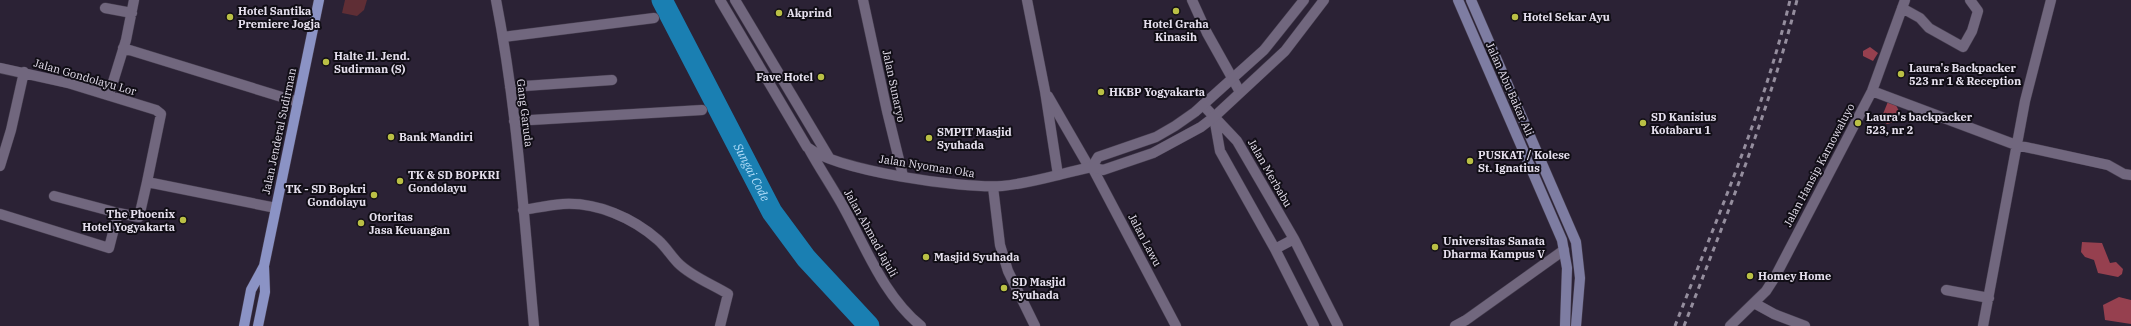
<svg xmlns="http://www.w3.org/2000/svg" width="2131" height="326" font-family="'IBM Plex Serif',serif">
<rect width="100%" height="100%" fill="#2b2235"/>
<!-- green -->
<path fill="#5f2e35" d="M 345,0 L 367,0 L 364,10 L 357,16 L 342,13 Z"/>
<!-- forest -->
<path fill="#96404f" d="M 1870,47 L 1878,53 L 1873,61 L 1863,56 L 1863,51 Z
M 1889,99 C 1901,107 1904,120 1887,124 L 1881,119 Z
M 2082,242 L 2102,243 L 2110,263 L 2116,262 L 2123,269 L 2122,274 L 2118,277 L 2098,273 L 2094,260 L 2085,257 L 2081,252 Z
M 2119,297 L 2131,300 L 2131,324 L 2105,320 L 2103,305 Z"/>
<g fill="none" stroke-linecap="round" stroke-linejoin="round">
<!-- river -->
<path stroke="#1a7fb2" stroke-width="21" id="s1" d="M 662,0 L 772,212 L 806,258 L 869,326"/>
<defs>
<path id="minor" d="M 496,0 C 517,107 524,217 534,326
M 863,0 L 887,111 L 903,176
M 1027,0 L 1045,91 L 1058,175
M 1192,0 L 1207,33 L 1240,92
M 105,8 L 132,13
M 1902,8 L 1920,18 L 1929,28 L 1963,47 L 1972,31 L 1978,11 L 1970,0
M 503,37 L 654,18
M 123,48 L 298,102
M 0,68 L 68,83 L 156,110 L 161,114 L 147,182 L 276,208
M 510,87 L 612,80
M 1872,91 L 2016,145 L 2108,165 L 2124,174 L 2131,175
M 109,95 L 126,40 L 134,0
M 1048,96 L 1089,167
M 1203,105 L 1237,141 L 1294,239 L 1338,326
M 1214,117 L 1220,151 L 1275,249 L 1314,326
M 514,121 L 702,110
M 0,166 L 11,130 L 24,72
M 1092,167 L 1176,326
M 993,187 L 1000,245 L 1008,271 L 1035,326
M 54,196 L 118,213
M 523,210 C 536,208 550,205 563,204 C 597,202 633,218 658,240 C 666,247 671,256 678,263 C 692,277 712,284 728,294 L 720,326
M 0,214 L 109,248 L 118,213 L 139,217 L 147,182
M 1275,249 L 1294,239
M 1946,290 L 1989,298
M 1754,303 L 1774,314 L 1805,326
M 1730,326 L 1766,291 L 1775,277 L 1872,91 L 1905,0
M 1983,326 L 2025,101 L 2051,0"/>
<path id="tertiary" d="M 720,0 L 807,147 C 837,171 963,189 1002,186 C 1033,183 1062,173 1092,167 L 1103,170 L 1153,153 L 1201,127 L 1214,117 L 1285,51 L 1324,0
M 735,0 L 830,159
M 809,149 C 820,169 833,188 844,208 C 866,248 884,296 921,326
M 1092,167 L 1098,157 L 1156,137 L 1175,126 L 1195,112 L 1264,50 L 1304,0
M 1455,326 L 1466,320 L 1564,250"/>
<path id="secondary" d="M 1458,0 L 1562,240 L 1567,268 L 1565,326
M 1471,0 L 1576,242 L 1580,278 L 1576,326"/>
<path id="primary" d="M 244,326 L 251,290 L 264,266
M 258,326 L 265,292 L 264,266 L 319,0"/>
</defs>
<!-- minor casing -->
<use href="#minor" stroke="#463e4f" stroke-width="11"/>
<!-- tertiary casing -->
<use href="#tertiary" stroke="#463e4f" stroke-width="11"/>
<!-- secondary casing -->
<use href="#secondary" stroke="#463e4f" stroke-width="11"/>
<!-- primary casing -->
<use href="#primary" stroke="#463e4f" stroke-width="11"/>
<!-- minor -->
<use href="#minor" stroke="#71677e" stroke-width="10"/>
<!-- tertiary -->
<use href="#tertiary" stroke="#71677e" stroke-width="10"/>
<!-- secondary -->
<use href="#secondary" stroke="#7e7da2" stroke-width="10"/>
<!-- primary -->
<use href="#primary" stroke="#8b93c5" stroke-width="10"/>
<!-- rail -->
<path stroke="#958e9e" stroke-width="3" stroke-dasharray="5 5" stroke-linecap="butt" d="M 1675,326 C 1716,220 1764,111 1790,0
M 1684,326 C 1725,219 1769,112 1797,0"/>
</g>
<!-- markers -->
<g fill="#bac045" stroke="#110e16" stroke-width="1.5">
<circle cx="1176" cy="11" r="4"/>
<circle cx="779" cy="13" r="4"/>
<circle cx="230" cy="17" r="4"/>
<circle cx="1515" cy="17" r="4"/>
<circle cx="326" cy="62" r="4"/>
<circle cx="1901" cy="74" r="4"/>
<circle cx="821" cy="77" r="4"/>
<circle cx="1101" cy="92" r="4"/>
<circle cx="1643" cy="123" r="4"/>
<circle cx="1858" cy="123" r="4"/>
<circle cx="391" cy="137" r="4"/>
<circle cx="929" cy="138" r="4"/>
<circle cx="1470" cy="161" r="4"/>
<circle cx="400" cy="181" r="4"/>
<circle cx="374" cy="195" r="4"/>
<circle cx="183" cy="220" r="4"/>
<circle cx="361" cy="223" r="4"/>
<circle cx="1435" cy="247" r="4"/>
<circle cx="926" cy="257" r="4"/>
<circle cx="1750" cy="276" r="4"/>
<circle cx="1004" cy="288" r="4"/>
</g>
<g text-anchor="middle" stroke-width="4" stroke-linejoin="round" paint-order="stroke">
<!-- poi labels -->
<g font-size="11" font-weight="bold" fill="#e6e0ee" stroke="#110e16" text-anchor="start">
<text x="238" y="15">Hotel Santika<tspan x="238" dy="13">Premiere Jogja</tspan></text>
<text x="787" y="17">Akprind</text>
<text x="1523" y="21">Hotel Sekar Ayu</text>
<text x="1176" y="28" text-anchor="middle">Hotel Graha<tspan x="1176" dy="13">Kinasih</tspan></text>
<text x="334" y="60">Halte Jl. Jend.<tspan x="334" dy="13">Sudirman (S)</tspan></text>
<text x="1909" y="72">Laura's Backpacker<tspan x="1909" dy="13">523 nr 1 &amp; Reception</tspan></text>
<text x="813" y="81" text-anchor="end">Fave Hotel</text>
<text x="1109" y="96">HKBP Yogyakarta</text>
<text x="1651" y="121">SD Kanisius<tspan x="1651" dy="13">Kotabaru 1</tspan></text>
<text x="1866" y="121">Laura's backpacker<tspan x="1866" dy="13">523, nr 2</tspan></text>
<text x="937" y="136">SMPIT Masjid<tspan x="937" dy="13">Syuhada</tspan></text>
<text x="399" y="141">Bank Mandiri</text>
<text x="1478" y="159">PUSKAT / Kolese<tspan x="1478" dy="13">St. Ignatius</tspan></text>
<text x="408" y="179">TK &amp; SD BOPKRI<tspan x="408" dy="13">Gondolayu</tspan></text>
<text x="366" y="193" text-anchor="end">TK - SD Bopkri<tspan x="366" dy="13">Gondolayu</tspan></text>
<text x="175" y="218" text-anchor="end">The Phoenix<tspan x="175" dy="13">Hotel Yogyakarta</tspan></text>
<text x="369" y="221">Otoritas<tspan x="369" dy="13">Jasa Keuangan</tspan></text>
<text x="1443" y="245">Universitas Sanata<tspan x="1443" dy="13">Dharma Kampus V</tspan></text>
<text x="934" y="261">Masjid Syuhada</text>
<text x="1758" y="280">Homey Home</text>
<text x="1012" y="286">SD Masjid<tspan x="1012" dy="13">Syuhada</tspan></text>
</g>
<!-- street labels -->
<g font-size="11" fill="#e6e0ee" stroke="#110e16">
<text transform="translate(85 77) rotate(16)" y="4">Jalan Gondolayu Lor</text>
<text transform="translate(894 86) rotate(78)" y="4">Jalan Sunaryo</text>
<text transform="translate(1510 89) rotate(66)" y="4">Jalan Abu Bakar Ali</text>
<text transform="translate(525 113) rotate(83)" y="4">Gang Garuda</text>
<text transform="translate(279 131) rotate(-78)" y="4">Jalan Jenderal Sudirman</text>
<text transform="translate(1819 165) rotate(-62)" y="4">Jalan Hansip Karnowaluyo</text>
<text transform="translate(927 166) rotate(9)" y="4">Jalan Nyoman Oka</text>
<text transform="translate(1270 173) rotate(60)" y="4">Jalan Merbabu</text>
<text transform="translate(871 233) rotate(61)" y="4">Jalan Ahmad Jajuli</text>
<text transform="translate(1145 240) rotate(62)" y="4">Jalan Lawu</text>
</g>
<!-- water labels -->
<g font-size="12" font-style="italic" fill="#b5dffb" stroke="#110e16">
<text dy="4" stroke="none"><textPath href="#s1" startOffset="194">Sungai Code</textPath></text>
</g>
</g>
</svg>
